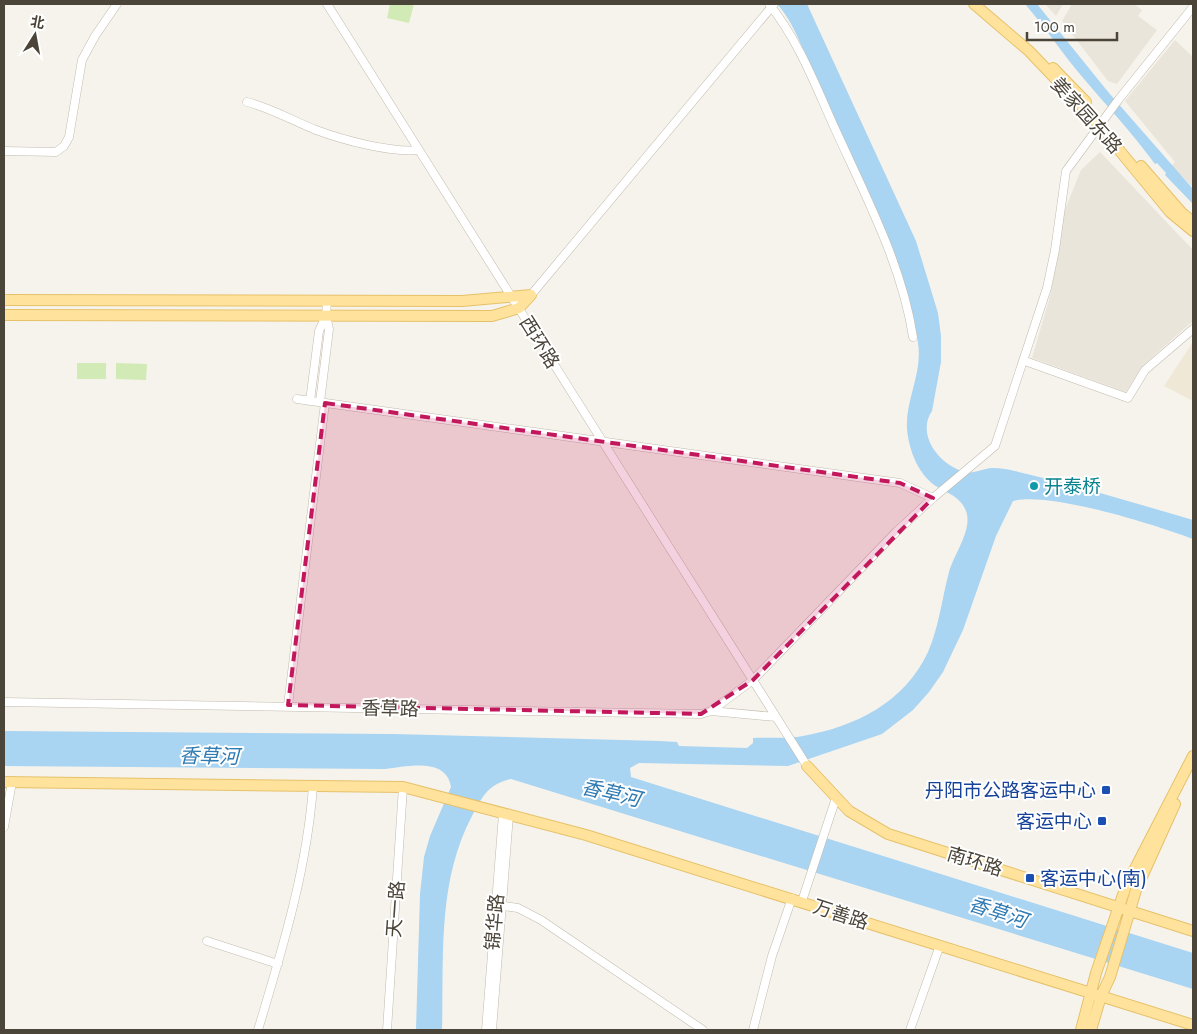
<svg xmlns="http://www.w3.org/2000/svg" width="1197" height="1034" font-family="Jost,'Noto Sans SC',sans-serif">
<rect width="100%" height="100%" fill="#f6f3ec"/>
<!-- residential -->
<path fill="#eae5da" d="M 1045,4 L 1063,4 L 1056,16 Z
M 1072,4 L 1134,4 L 1142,10 L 1138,16 L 1157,30 L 1117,84 L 1108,81 L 1062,21 Z
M 1175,40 L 1193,57 L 1193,187 L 1171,166 L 1175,162 L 1125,101 Z
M 1100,152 L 1193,250 L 1193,321 L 1143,365 L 1126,392 L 1032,358 L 1051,293 L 1064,212 L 1081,170 Z"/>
<!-- education -->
<path fill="#efe8d6" d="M 1193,342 L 1193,401 L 1164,386 Z"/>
<!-- green -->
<path fill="#d2eab5" d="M 390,4 L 414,4 L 409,23 L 387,18 Z
M 77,363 L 106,363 L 106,379 L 77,379 Z
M 116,363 L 147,364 L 146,380 L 116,379 Z"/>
<!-- water -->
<path fill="#a9d4f2" d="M 777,4 L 807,4 L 916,241 L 938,313 L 941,336 L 941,362 L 932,411 C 918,431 934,457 953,467 C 972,478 976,469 993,468 C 1004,468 1016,471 1027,474 C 1083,487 1138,504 1193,520 L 1193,539 C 1156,525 1049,491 1013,501 L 996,536 L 963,630 L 943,672 L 929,692 L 913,710 L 882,734 L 788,766 L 639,763 L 630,768 L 631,777 L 1193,953 L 1193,989 L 511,779 C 488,784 482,797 472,816 C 437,882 444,957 442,1030 L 416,1030 L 420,894 L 424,857 L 430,836 L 451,787 C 447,757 407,766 385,769 L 4,766 L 4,731 L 393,734 L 660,741 L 677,742 L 679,746 L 747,748 L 753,743 L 753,738 C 769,737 787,739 803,736 C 855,727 905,702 928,652 C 939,627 942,598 949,572 C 954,554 973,529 966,511 C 961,498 950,494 939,488 C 919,477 909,451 907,429 C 905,401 923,372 918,343 C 911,297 891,255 873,213 C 854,166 834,119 813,73 C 803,51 794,22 777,4 Z
M 1025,4 L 1037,4 L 1109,93 L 1193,189 L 1193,204 L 1165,175 L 1166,173 L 1157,163 L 1155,164 C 1133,134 1108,107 1084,79 C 1063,55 1046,28 1025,4 Z"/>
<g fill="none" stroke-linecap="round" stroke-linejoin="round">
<defs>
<path id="minor" d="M 327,4 L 807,766
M 769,4 C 799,41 816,87 836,131 C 866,197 902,265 913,337
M 247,102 C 271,108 293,121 316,130 C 343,140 391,153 419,150
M 4,151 L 56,152 L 64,146 L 69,137 L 82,60 L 95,36 L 117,4
M 531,295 L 774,4
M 1025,361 L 1128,398 L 1145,370 L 1193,329
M 297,399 L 900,483 L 933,498
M 310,401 L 319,331 L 326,316
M 320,402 L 329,329 L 326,316 L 327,301
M 4,702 L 701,714 L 711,711 L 776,717
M 288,705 L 325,403
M 711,711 L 753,680 L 897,531 L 933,498 L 995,446 L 1047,288 L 1055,250 L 1066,171 L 1119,99 L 1193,7
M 4,827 L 12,782
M 802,901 L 836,798
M 496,905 L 518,908 L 541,920 L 703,1030
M 207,941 L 278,964
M 258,1030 C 282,950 307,870 313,786
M 387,1030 L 403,787
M 486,1030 L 503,814
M 492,1030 L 509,815
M 753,1030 L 772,956 L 792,898
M 910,1030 L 940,945"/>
<path id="major" d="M 974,4 L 1029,51 L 1092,117 L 1170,212 L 1193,231
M 1053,68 L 1086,102
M 1141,166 L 1181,212 L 1193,222
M 4,300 L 462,301 L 531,295
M 4,315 L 492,316 L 519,308 L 531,295
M 807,766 L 849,811 L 888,834 L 1193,931
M 4,782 L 403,787 L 586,835 L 1193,1025
M 1081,1030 L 1096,973 L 1126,886 L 1193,756
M 1091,1030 L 1101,996 L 1110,977 L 1136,890 L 1175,804"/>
</defs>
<!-- minor casing -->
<use href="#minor" stroke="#c2bbae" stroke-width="9"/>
<!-- major casing -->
<use href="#major" stroke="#e6c16a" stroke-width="12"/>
<!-- minor -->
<use href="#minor" stroke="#fff" stroke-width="8"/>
<!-- major -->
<use href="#major" stroke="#ffe39c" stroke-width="10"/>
</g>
<!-- marked area -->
<path fill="#c2185b" fill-opacity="0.2" stroke="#c2185b" stroke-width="4" stroke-dasharray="10 6" stroke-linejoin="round" d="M 325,403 L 900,483 L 933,498 L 753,680 L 701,714 L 288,705 Z"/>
<!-- markers -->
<circle fill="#0f9aa8" stroke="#fff" stroke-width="2" cx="1034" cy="486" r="5"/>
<g fill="#1a4fb4" stroke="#fff" stroke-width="2">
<rect x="1101" y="785" width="10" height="10" rx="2.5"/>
<rect x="1097" y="816" width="10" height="10" rx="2.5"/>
<rect x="1025" y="873" width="10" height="10" rx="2.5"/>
</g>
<g text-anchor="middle" stroke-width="4" stroke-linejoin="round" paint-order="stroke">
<!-- street labels -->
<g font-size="19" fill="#4b4439" stroke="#fff">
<text transform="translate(1087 115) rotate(48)" y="7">姜家园东路</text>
<text transform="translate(540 342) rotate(58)" y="7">西环路</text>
<text transform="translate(390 708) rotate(1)" y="7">香草路</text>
<text transform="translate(975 861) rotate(17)" y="7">南环路</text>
<text transform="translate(395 909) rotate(-86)" y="7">天一路</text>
<text transform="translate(841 914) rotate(18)" y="7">万善路</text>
<text transform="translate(494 922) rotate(-85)" y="7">锦华路</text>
</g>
<!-- culture labels -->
<g font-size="19" fill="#0d838f" stroke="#fff" text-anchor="start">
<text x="1044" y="493">开泰桥</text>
</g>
<!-- transit labels -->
<g font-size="19" fill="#164399" stroke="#fff" text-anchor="end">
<text x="1096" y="797">丹阳市公路客运中心</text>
<text x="1092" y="828">客运中心</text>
<text x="1040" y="885" text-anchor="start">客运中心(南)</text>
</g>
<!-- water labels -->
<g font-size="20" font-style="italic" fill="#2e7ab2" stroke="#fff">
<text transform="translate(209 756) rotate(1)" y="7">香草河</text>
<text transform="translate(611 793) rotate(13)" y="7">香草河</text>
<text transform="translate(998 912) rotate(18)" y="7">香草河</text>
</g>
</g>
<!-- border -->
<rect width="1197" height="1034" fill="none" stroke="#4b4439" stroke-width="10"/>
<!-- north arrow -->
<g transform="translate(35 35) rotate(11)" stroke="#ffffff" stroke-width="4" paint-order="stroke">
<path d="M0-4L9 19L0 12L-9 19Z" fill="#4b4439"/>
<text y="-8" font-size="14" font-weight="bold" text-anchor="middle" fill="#4b4439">北</text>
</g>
<!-- scale -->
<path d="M1027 32v8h90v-8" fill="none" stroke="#4b4439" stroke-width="2.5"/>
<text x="1034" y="32" font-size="15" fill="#4b4439" stroke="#ffffff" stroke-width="4" paint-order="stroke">100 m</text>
</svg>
